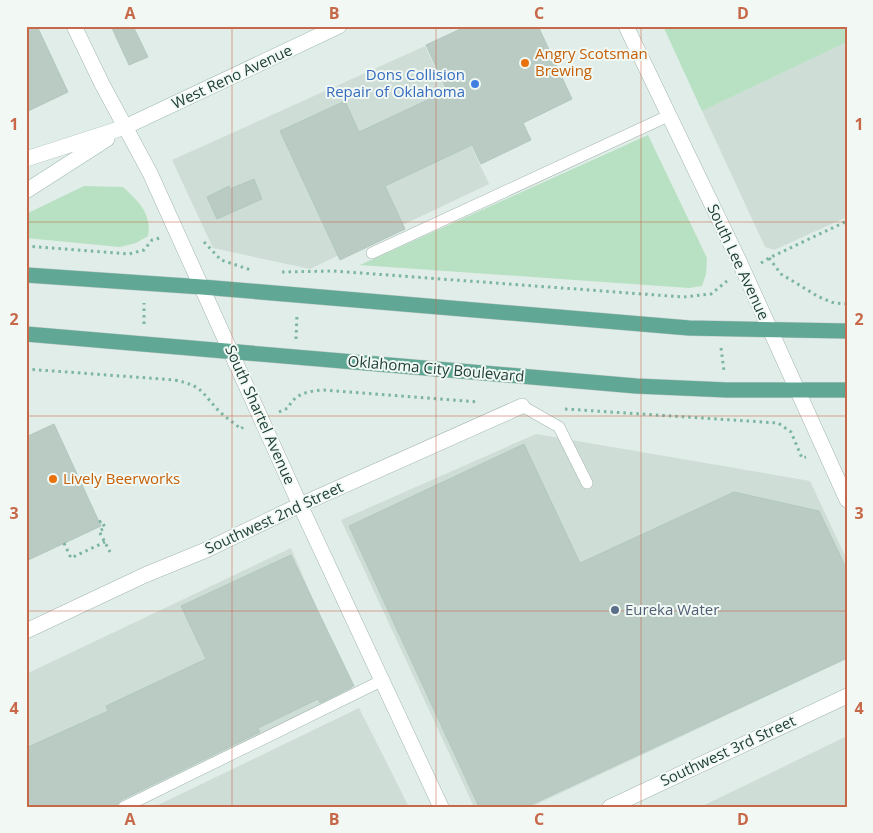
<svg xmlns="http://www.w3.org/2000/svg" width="873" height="833" font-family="'Open Sans',sans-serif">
<rect width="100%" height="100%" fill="#e1ede8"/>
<!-- built -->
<path fill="#cfddd7" d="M 847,42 L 847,217 L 774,250 L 765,247 L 702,111 Z
M 425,46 L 489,184 L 310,269 L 213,248 L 172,160 Z
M 536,434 L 810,481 L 847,560 L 847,659 L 531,807 L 474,807 L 341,520 Z
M 291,548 L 353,692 L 110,807 L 26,807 L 26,674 Z
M 359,708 L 409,807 L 154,807 Z
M 847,736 L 847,807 L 700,807 L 748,784 Z"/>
<!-- green -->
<path fill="#b7e1c2" d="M 663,26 L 847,26 L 847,42 L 702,111 Z
M 648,135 L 707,258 L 706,274 L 702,286 L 689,288 L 360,265 Z
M 84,186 L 123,187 C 138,201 152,213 148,236 L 136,243 L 120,247 L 26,238 L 26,214 Z"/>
<!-- building -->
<path fill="#b9cbc3" stroke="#b2c8bf" d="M 26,26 L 37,26 L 68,92 L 26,112 Z
M 111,26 L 133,26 L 148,57 L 129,65 Z
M 467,26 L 538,26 L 572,99 L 523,123 L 531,140 L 481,164 L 472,145 L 385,186 L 405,229 L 340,260 L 280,131 L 345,101 L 359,132 L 447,91 L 426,45 Z
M 254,179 L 262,199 L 217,219 L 207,197 L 229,186 L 230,189 Z
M 54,424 L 101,526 L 26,561 L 26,437 Z
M 524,444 L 580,563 L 734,492 L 819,511 L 847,570 L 847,658 L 526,807 L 479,807 L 349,526 Z
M 291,555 L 354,686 L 320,703 L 318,699 L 258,728 L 260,732 L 121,800 L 116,807 L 26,807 L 26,748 L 108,711 L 106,706 L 206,659 L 181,606 Z"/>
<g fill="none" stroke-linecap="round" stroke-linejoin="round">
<defs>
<path id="service" d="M 372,253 L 668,116
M 522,406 L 559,427 L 587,483
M 124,807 L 383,680"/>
<path id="minor" d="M 626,26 L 740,263 L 847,500
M 26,631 L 145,575 L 206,550 L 300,505 L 522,406"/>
<path id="tertiary" d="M 74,26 L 102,84 L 150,173 L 300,505 L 441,807
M 610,807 L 847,696"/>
<path id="secondary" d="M 26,159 L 125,127 L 339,26
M 26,191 L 107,139"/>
<path id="primary" d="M 26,275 L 202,287 L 689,328 L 847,331
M 26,334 L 636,386 L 727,390 L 847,390"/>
</defs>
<!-- service casing -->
<use href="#service" stroke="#a3b6af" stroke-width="12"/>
<!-- minor casing -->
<use href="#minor" stroke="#a3b6af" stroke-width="16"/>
<!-- tertiary casing -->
<use href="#tertiary" stroke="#a3b6af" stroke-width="16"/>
<!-- secondary casing -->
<use href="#secondary" stroke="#9ebab0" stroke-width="16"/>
<!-- primary casing -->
<use href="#primary" stroke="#c0cac7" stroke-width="16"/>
<!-- path -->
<path stroke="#7db5a3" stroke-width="3" stroke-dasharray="2.5 4" stroke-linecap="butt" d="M 204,242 L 221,260 L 251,270
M 26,246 L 129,254 L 144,250 L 152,240 L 160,238
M 769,258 L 781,274 L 819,297 L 834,303 L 847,304
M 761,263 L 769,258 L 847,221
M 282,272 L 334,271 L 683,297 L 711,294 L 727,281
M 144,324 L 144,303
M 296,339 L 297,314
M 721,348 L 724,371
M 26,369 L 175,380 C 200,386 200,389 216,408 C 223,416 233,422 241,429 L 243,427
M 565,409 L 778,423 L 791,432 L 802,458 L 806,457
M 279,412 L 288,408 C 295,393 309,391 324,390 L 479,402
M 99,522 L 102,521 L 105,528 L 99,531 L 110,552
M 64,543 L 71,558 L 105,542"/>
<!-- service -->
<use href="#service" stroke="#fff" stroke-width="11"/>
<!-- minor -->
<use href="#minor" stroke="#fff" stroke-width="15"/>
<!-- tertiary -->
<use href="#tertiary" stroke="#fff" stroke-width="15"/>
<!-- secondary -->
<use href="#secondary" stroke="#fff" stroke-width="15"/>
<!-- primary -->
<use href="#primary" stroke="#60a895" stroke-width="15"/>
</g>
<!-- grid -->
<path fill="none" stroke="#c76848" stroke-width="1" stroke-opacity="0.55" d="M 232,26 L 232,807M 436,26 L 436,807M 641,26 L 641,807M 26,222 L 847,222M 26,416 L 847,416M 26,611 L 847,611"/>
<!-- markers -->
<g fill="#e8710a" stroke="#f2f9f5" stroke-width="2">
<circle cx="525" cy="63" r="5"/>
<circle cx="53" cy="479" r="5"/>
</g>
<circle fill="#3f7fe0" stroke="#f2f9f5" stroke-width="2" cx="475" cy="84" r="5"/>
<circle fill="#5c6f8a" stroke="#f2f9f5" stroke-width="2" cx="615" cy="610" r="5"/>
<g text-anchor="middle" stroke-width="4" stroke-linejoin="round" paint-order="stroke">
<!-- food labels -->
<g font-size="15" fill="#c56008" stroke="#f2f9f5" text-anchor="start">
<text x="535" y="59">Angry Scotsman<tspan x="535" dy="17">Brewing</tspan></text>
<text x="63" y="484">Lively Beerworks</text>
</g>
<!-- shop labels -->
<g font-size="15" fill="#366cbe" stroke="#f2f9f5" text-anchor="end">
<text x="465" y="80">Dons Collision<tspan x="465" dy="17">Repair of Oklahoma</tspan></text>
</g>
<!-- street labels -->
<g font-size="15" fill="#1f4037" stroke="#f2f9f5">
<text transform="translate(232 77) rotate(-25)" y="5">West Reno Avenue</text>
<text transform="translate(738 262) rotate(65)" y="5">South Lee Avenue</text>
<text transform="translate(436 369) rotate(5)" y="5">Oklahoma City Boulevard</text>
<text transform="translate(260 415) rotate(66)" y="5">South Shartel Avenue</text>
<text transform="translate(274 518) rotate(-25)" y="5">Southwest 2nd Street</text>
<text transform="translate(728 751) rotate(-25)" y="5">Southwest 3rd Street</text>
</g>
<!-- service labels -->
<g font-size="15" fill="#4e5e75" stroke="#f2f9f5" text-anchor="start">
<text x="625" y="615">Eureka Water</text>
</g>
</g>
<!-- border -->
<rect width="873" height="833" fill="none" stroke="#f2f9f5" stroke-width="55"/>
<rect x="28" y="28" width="818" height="778" fill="none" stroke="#c76848" stroke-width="2"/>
<g font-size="16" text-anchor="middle" font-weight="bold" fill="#c76848">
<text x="130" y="19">A</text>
<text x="334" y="19">B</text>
<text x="539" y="19">C</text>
<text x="743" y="19">D</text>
<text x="14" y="130">1</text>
<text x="859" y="130">1</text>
<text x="14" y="325">2</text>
<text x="859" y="325">2</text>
<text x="14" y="519">3</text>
<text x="859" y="519">3</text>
<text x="14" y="714">4</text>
<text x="859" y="714">4</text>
<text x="130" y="825">A</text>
<text x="334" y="825">B</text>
<text x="539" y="825">C</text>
<text x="743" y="825">D</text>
</g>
</svg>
